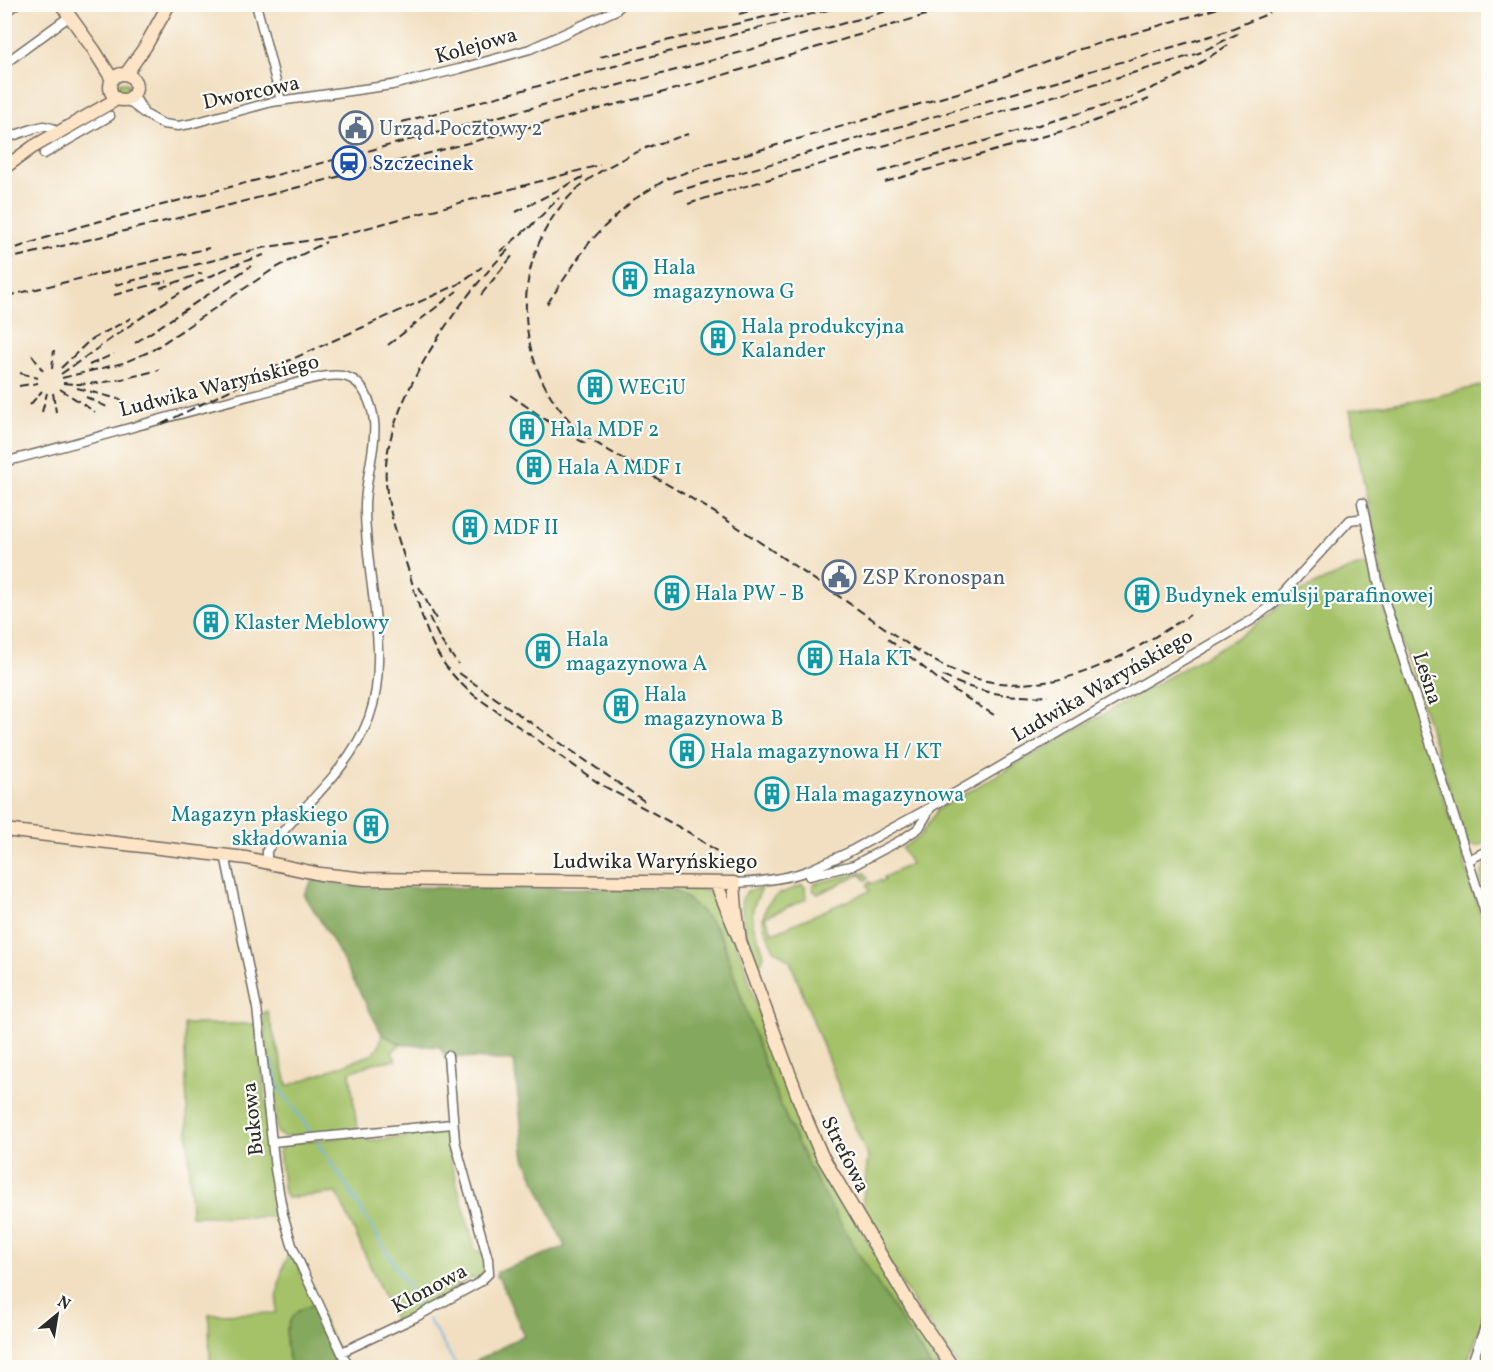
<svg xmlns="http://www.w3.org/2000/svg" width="1493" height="1372" font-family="Vollkorn,serif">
<rect width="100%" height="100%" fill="#fdfcf7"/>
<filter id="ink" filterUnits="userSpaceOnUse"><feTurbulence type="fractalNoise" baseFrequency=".0167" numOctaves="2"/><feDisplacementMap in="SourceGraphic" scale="12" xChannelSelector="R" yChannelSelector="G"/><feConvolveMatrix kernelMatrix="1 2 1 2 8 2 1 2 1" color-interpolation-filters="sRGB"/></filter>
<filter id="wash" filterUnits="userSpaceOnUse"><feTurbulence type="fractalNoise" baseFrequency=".008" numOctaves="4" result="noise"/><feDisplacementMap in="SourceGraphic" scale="24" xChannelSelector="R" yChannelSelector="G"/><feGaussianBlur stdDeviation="1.35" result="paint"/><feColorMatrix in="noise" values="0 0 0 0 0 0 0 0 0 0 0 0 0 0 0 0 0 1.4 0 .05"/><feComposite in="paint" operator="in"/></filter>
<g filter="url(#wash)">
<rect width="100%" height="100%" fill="#f2dfc1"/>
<!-- green -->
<path fill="#a5c269" stroke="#68764a" stroke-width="1.5" d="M117 88a6 6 0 1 1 12 0a6 6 0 1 1-12 0Z
M 1488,384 L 1488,843 L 1476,846 L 1466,843 L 1382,580 L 1350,410 L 1429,398 Z
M 1369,564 L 1488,937 L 1488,1309 L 1467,1362 L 1461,1368 L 959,1367 L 915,1305 L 861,1217 L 868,1157 L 851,1118 L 790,961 L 774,949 L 764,926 L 763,918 L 767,905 L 777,895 L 802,885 L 805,887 L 806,899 L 765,917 L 773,933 L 870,891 L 867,885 L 870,882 L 871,884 L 880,880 L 881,882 L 885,880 L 884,877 L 911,864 L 902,848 L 920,836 L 938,809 L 1249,631 L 1296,593 L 1347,570 Z
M 1488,859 L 1488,910 C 1482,890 1476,879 1488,859 Z
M 861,872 L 865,873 L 868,879 L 865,880 L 861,874 L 818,894 L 813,890 L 813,884 Z
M 761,888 C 761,894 754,901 753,909 C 750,929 760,937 764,955 L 757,973 L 745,936 L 741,902 L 747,891 Z
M 670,889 L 708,890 L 716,897 L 743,959 L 754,998 L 805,1135 L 822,1171 L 833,1186 L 947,1367 L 931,1367 C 891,1305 850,1243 815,1178 C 775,1104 749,1021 723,941 L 716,927 Z
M 267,1011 L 288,1086 L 373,1054 L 379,1046 L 382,1034 L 401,1044 L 392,1052 L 396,1060 L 373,1063 L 350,1072 L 357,1129 L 284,1137 L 277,1133 L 263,1013 Z
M 184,1024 L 256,1024 L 280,1217 L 191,1216 Z
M 442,1128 L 448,1132 L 453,1150 L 448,1152 L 476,1252 L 482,1251 C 486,1265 488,1272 475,1281 L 472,1277 L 453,1288 L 455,1292 L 396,1323 L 337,1193 L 287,1198 L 284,1193 L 279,1151 L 286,1143 L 366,1135 L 368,1141 L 410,1136 L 410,1131 Z
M 291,1250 L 315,1305 C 310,1306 301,1307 297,1312 C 281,1327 285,1349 292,1367 L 210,1367 L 209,1314 L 276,1313 C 278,1291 279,1270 291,1250 Z
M 1488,1328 L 1488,1367 L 1474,1368 Z"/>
<!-- forest -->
<path fill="#84a85d" stroke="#586a44" stroke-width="1.5" d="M 313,880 L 346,885 L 369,887 L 670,889 C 692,899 712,919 723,941 C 749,1021 775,1104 815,1178 C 850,1243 891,1305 931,1367 L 466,1367 L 524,1335 L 499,1278 L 496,1277 L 497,1272 L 565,1247 L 525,1158 L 514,1061 L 445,1056 L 440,1047 L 401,1044 L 382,1034 L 331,938 L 304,894 Z
M 315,1305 L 346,1367 L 292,1367 C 285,1350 281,1326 297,1312 C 301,1307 310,1307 315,1305 Z"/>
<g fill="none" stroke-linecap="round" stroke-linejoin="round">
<!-- stream -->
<path stroke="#71b6e7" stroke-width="2" d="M 273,1061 L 277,1082 L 281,1090 L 310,1131
M 317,1142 L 343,1180 L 421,1308
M 428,1319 L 458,1368"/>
</g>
</g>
<g filter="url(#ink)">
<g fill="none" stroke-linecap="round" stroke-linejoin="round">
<defs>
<path id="street" d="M 256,4 L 281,101
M 4,13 L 16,4
M 4,64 L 70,16
M 134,96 L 142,109
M 127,100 L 145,114 L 163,124 L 178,126 L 190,124 L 272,102 L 392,85 L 459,69 L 530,49 L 616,10 L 622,4
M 4,139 L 35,128 L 44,126 L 52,128 L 55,135
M 44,154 L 110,116
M 4,462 C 94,439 182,412 272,390 C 291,385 328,371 347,377 C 364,382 372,405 374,421 C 377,446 365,479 365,506 C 364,573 392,654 369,718 C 349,771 302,806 267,850 L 267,861
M 1362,503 L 1378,581 L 1488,922
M 225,855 L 257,1008 L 275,1169 L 283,1214 L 292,1245 L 302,1268 L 349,1368
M 1469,860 L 1488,850
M 807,871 L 847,853 L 931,807 L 1252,620 L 1274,603 L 1350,520 L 1365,518
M 809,876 L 854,865 L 901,840 L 919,828 L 931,807
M 734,883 C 760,882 786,879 810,870
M 272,1142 L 452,1124
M 342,1352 L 416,1317 L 480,1282 L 489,1273 L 488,1259 L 455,1141 L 448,1056
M 1470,1368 L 1488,1319"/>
<path id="secondary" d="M 61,4 L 94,50 L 112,79
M110 87a13 13 0 1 1 26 0a13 13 0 1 1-26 0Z
M 126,74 L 145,47 L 169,4
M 4,168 L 33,147 L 117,99
M 4,830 L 246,858 L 320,874 L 365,879 L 734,883 L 736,910 L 740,941
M 716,883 L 740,941 L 807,1121 L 821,1154 L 912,1308 L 953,1368"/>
</defs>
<!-- street casing -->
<use href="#street" stroke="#716a60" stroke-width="11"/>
<!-- secondary casing -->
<use href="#secondary" stroke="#716a60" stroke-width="15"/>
<!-- street -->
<use href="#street" stroke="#fff" stroke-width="8"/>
<!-- secondary -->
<use href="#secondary" stroke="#fee4c6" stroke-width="12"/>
<!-- rail -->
<path stroke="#2b2b2b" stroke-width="2" stroke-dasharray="9 4.5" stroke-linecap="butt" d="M 783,13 L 815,4
M 739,14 L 776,4
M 600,57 L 789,11
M 402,122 L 850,4
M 653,145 C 623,158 591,173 568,198 C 508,263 513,368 577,428 C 594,444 616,454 635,466 C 677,490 718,513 758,541 C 796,567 834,593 872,619 C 911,646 950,678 999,683 C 1075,690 1129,653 1190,615
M 645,148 L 688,134
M 879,172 L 1124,100 L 1178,77 L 1228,45
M 885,182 L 1087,124 L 1149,99
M 674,192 L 1221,33 L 1265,15 L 1282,4
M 688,204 L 722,193 L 1170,62 L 1199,53 L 1239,33
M 516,212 L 583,177
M 529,228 L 559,198
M 508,250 C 458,299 380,410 386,482 C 388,515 402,548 411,579 C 426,630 432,661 475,696 L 600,784 L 688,832 L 718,852
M 4,252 L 78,227 L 699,64 L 912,4
M 500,252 L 535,222
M 4,260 L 199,213 L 683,87 L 963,4
M 115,285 L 262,248 L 337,236 L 600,165
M 160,288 L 202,273
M 114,295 L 167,281
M 481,295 L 513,255
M 7,296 L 209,248
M 547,304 L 588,244 L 602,229 L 633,200 L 667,179 L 711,164 L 958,93 L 1074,51 L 1232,4
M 135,343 L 251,266
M 388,345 L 457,291
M 32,355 L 43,371
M 89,365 L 114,354
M 61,368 L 89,341 L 131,318
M 52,369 L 54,350
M 20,373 L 38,378
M 61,374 C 125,330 189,277 264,255
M 62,378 L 123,363 L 151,351 L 272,270 L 326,242
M 63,383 C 96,387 126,378 159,370
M 19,386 L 38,383
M 77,388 L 122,400
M 60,389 L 95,412
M 53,393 L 56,412
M 510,395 L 565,433 L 589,445
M 86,397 L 109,408
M 30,405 L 42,391
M 42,412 L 47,393
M 162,424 L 288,361 L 457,285 L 482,267
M 419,587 L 438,623
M 429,617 L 441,641 L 458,664
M 888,639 L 944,684 L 994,715
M 459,673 L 647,803
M 943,676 C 976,693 1012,698 1048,696"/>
</g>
</g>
<!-- icons -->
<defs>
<symbol id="civic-ring" viewBox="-11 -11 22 22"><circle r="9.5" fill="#fdfcf7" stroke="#5c6f8a" stroke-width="1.5"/><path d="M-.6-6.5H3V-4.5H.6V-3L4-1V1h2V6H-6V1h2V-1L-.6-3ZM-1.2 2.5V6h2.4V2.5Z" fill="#5c6f8a"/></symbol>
<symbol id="station-ring" viewBox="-11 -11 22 22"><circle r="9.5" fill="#fdfcf7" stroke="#1a4fb4" stroke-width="1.5"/><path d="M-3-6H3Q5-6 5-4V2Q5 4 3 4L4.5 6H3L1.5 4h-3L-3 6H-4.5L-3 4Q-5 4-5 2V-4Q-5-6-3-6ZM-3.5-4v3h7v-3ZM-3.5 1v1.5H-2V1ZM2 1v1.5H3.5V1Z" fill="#1a4fb4"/></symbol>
<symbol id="building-ring" viewBox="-11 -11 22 22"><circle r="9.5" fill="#fdfcf7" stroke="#0f9aa8" stroke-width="1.5"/><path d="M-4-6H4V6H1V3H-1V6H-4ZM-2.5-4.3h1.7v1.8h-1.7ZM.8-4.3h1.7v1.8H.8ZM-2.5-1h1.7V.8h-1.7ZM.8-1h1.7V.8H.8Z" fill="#0f9aa8"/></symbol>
</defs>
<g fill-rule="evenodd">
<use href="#civic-ring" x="337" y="109" width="38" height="38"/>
<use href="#station-ring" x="330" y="144" width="38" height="38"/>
<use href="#building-ring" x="611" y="260" width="38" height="38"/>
<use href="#building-ring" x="699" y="319" width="38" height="38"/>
<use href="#building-ring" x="576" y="368" width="38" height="38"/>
<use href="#building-ring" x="508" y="410" width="38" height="38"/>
<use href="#building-ring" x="515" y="448" width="38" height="38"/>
<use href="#building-ring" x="451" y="508" width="38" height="38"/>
<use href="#civic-ring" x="820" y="558" width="38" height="38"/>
<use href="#building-ring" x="653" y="574" width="38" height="38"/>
<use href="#building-ring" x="1123" y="576" width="38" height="38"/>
<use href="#building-ring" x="192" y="603" width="38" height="38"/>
<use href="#building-ring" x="524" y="632" width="38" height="38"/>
<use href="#building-ring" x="796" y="639" width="38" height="38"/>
<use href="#building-ring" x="602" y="687" width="38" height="38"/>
<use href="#building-ring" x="668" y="732" width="38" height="38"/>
<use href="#building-ring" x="753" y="775" width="38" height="38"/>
<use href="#building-ring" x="352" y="807" width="38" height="38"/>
</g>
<g text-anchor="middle" stroke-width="4.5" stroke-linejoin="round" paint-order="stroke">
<!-- street labels -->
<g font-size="21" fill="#2b2b2b" stroke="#fdfcf7">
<text transform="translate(476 45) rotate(-16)" y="7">Kolejowa</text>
<text transform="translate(251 92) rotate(-12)" y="7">Dworcowa</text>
<text transform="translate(219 385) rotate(-14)" y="7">Ludwika Waryńskiego</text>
<text transform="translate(1428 678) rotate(72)" y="7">Leśna</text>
<text transform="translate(1102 685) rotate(-30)" y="7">Ludwika Waryńskiego</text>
<text x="655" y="868">Ludwika Waryńskiego</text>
<text transform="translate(252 1119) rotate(-96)" y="7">Bukowa</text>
<text transform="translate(846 1154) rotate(63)" y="7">Strefowa</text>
<text transform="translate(429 1288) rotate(-28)" y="7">Klonowa</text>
</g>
<!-- service labels -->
<g font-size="21" fill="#4e5e75" stroke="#fdfcf7" text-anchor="start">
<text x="379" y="135">Urząd Pocztowy 2</text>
<text x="862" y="584">ZSP Kronospan</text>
</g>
<!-- transit labels -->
<g font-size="21" fill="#164399" stroke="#fdfcf7" text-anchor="start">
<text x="372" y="170">Szczecinek</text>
</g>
<!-- culture labels -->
<g font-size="21" fill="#0d838f" stroke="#fdfcf7" text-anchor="start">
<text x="653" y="274">Hala<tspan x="653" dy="24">magazynowa G</tspan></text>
<text x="741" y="333">Hala produkcyjna<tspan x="741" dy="24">Kalander</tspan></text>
<text x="618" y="394">WECiU</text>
<text x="550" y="436">Hala MDF 2</text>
<text x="557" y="474">Hala A MDF 1</text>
<text x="493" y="534">MDF II</text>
<text x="695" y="600">Hala PW - B</text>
<text x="1165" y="602">Budynek emulsji parafinowej</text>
<text x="234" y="629">Klaster Meblowy</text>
<text x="566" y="646">Hala<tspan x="566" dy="24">magazynowa A</tspan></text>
<text x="838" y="665">Hala KT</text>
<text x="644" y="701">Hala<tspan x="644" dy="24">magazynowa B</tspan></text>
<text x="710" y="758">Hala magazynowa H / KT</text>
<text x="795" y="801">Hala magazynowa</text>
<text x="348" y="821" text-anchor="end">Magazyn płaskiego<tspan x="348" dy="24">składowania</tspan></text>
</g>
</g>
<!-- margin -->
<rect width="1493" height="1372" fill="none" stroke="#fdfcf7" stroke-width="24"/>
<!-- north arrow -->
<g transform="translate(57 1315) rotate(30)" stroke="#fdfcf7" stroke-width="4.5" paint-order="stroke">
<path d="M0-4.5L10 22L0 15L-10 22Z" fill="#2b2b2b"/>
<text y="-9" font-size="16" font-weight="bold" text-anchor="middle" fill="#2b2b2b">N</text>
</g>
</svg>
